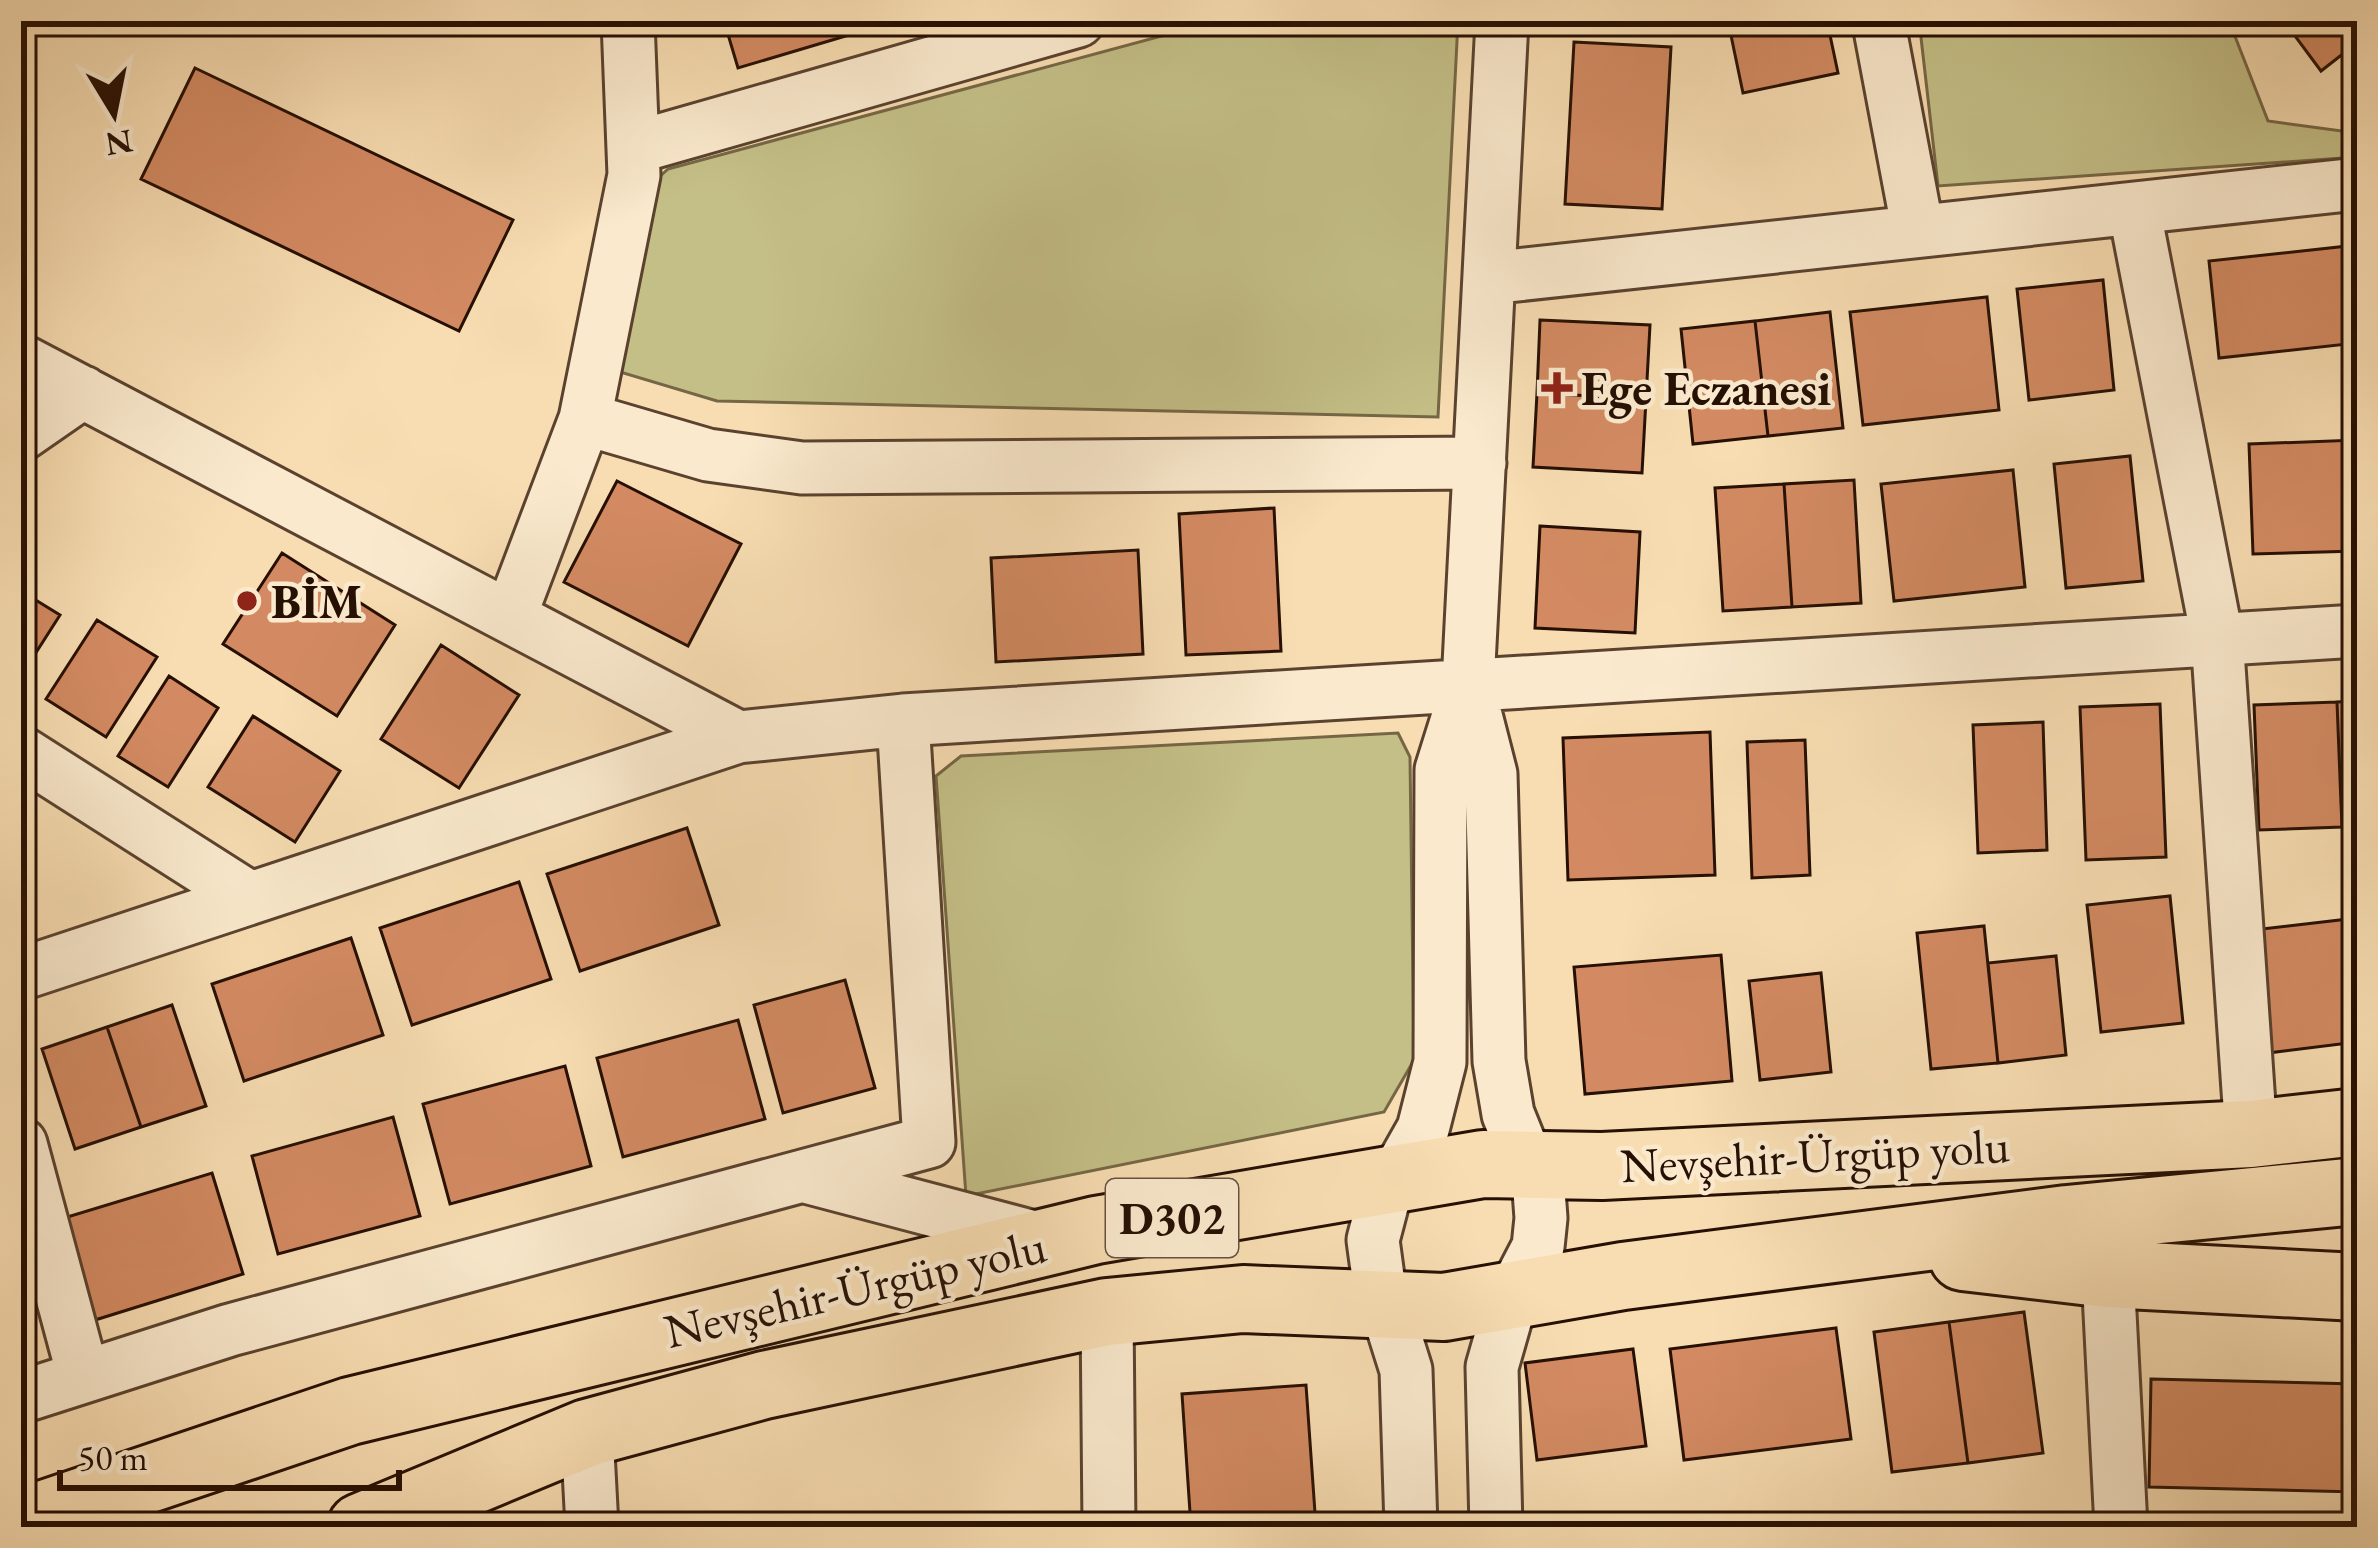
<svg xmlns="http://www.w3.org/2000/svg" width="2378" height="1548" font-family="'EB Garamond',serif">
<rect width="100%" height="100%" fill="#f8ddb2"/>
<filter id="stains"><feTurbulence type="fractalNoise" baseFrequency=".00167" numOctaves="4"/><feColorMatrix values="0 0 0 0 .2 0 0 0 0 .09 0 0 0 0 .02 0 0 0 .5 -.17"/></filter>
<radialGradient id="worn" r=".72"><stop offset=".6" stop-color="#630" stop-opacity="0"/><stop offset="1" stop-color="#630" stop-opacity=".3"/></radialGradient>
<!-- green -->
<path fill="#c4bf87" stroke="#756745" stroke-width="3" d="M 1217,21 L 1458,21 L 1438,417 L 717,401 L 610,369 L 646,189 L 668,169 Z
M 1938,21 L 2229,21 L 2268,121 L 2357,133 L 2357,157 L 1938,186 L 1920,29 Z
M 1398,733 L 1410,757 L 1414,1060 L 1384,1112 L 966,1196 L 936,776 L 961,756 Z"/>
<!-- building -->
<path fill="#d38a62" stroke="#260f03" stroke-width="3" d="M 724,21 L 896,21 L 738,68 Z
M 1728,21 L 1827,21 L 1838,73 L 1743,93 Z
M 2284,21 L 2357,21 L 2357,64 L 2344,53 L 2321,71 Z
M 1574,42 L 1671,47 L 1662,209 L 1565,204 Z
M 195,68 L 513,220 L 459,331 L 141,179 Z
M 2357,245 L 2357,343 L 2219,358 L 2209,261 Z
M 2103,280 L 2114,390 L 2029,400 L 2017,289 Z
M 1987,297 L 1999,410 L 1863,425 L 1850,312 Z
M 1830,312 L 1843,428 L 1768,436 L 1755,321 Z
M 1540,320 L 1650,325 L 1646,399 L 1537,393 Z
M 1755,321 L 1768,436 L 1693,444 L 1681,329 Z
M 1537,393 L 1646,399 L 1642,473 L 1533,467 Z
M 2357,440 L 2357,551 L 2253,554 L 2249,444 Z
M 2130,456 L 2143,581 L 2066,588 L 2054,464 Z
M 2013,470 L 2025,587 L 1894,601 L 1881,484 Z
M 1854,480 L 1861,603 L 1792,607 L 1784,484 Z
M 617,481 L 741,544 L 688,646 L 564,582 Z
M 1784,484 L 1792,607 L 1723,611 L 1715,488 Z
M 1274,508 L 1281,651 L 1186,655 L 1179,514 Z
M 1540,526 L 1640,532 L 1635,633 L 1535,628 Z
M 1138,550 L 1143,654 L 996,662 L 991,558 Z
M 282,553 L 395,625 L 337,716 L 223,644 Z
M 21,591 L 60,615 L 21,676 Z
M 97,620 L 157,657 L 106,737 L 46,699 Z
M 441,645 L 519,695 L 459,788 L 381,739 Z
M 169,676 L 218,708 L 168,787 L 118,756 Z
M 2357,701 L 2357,804 L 2341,804 L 2337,702 Z
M 2337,702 L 2342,827 L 2259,830 L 2254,705 Z
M 2160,704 L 2166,857 L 2086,860 L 2080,707 Z
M 253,716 L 340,771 L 295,842 L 208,787 Z
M 2043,722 L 2047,850 L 1978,853 L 1973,725 Z
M 1710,732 L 1715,875 L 1568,880 L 1563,738 Z
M 1805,740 L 1810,875 L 1752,878 L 1747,742 Z
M 687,828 L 719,925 L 580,971 L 547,874 Z
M 519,882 L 551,979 L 412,1025 L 380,928 Z
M 2170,896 L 2183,1023 L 2101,1032 L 2087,905 Z
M 2357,918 L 2357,1042 L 2268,1053 L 2253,930 Z
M 1984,926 L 1998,1063 L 1931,1069 L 1917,933 Z
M 351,938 L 383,1035 L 244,1081 L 212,984 Z
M 1721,955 L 1732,1081 L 1585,1094 L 1574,967 Z
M 2056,956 L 2066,1055 L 1998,1063 L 1988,963 Z
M 1821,973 L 1831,1072 L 1760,1080 L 1749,981 Z
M 845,980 L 875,1088 L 783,1113 L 754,1005 Z
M 172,1005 L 206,1106 L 141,1127 L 107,1027 Z
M 738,1020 L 765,1119 L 623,1157 L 597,1058 Z
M 107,1027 L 141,1127 L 75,1149 L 42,1049 Z
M 565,1066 L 591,1166 L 450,1204 L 423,1104 Z
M 393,1117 L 420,1216 L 278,1254 L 252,1156 Z
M 212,1173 L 243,1274 L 95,1320 L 64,1218 Z
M 2024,1312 L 2043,1453 L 1968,1463 L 1949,1322 Z
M 1949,1322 L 1968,1463 L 1892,1472 L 1874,1332 Z
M 1836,1328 L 1851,1439 L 1684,1460 L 1670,1349 Z
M 1633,1349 L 1646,1446 L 1537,1460 L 1525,1363 Z
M 2151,1379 L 2357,1384 L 2357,1492 L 2149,1487 Z
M 1306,1385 L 1316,1527 L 1191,1527 L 1182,1394 Z"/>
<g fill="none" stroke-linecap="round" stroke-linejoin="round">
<defs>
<path id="minor" d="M 1886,21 L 1879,24 L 1918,231
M 633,148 L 1078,21
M 2134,208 L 2217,637 L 2251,1134
M 1489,278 L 2357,184
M 21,360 L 738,737 L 903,720 L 2357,631
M 585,419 L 708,455 L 802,468 L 1480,463
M 21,435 L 83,392
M 510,617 L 585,419 L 634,175 L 628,21
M 1468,684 L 1491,774 L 1499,1061 L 1508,1114 L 1539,1191 L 1541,1218 L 1538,1247 L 1512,1297 L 1492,1367 L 1496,1527
M 21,752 L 250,898
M 21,974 L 738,737
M 21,1144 L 83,1375
M 806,1177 L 1049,1241
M 2108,1274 L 2121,1527
M 1107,1312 L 1109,1527
M 21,1397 L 230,1330 L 929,1142 L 903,720
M 587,1433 L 592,1527
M 1411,1527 L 1406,1370 L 1379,1284 L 1373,1240 L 1384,1198 L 1423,1129 L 1440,1062 L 1441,770 L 1468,684 L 1502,21"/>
<path id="trunk" d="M 1963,1257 L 2108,1274 L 2357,1287
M 21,1522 L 350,1411 L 1096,1230 L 1483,1164 L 1602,1166 L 2251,1134 L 2357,1122
M 361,1527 L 587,1433 L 764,1385 L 1107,1312 L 1243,1299 L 1444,1307 L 1623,1276 L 2067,1219 L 2357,1191"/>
</defs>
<!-- minor casing -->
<use href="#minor" stroke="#5a422f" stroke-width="57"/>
<!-- trunk casing -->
<use href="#trunk" stroke="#260f03" stroke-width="72"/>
<!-- minor -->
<use href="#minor" stroke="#fae9cd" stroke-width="51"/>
<!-- trunk -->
<use href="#trunk" stroke="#f8ddb2" stroke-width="66"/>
</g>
<!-- markers -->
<g fill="#8f2418" stroke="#fae9cd" stroke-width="4.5">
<path d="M1551 370h12v12h12v12h-12v12h-12v-12h-12v-12h12z"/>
<circle cx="247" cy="601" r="12"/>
</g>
<g text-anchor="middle" stroke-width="9" stroke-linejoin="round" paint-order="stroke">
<!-- shield labels -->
<rect fill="#fae9cd" stroke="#665040" stroke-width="3" x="1106" y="1179" width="132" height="78" rx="9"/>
<g font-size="45" font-weight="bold" fill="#260f03">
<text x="1172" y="1234">D302</text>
</g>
<!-- poi labels -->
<g font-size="48" font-weight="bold" fill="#260f03" stroke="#fae9cd" text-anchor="start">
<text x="1581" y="405">Ege Eczanesi</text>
<text x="271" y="618">BİM</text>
</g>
<!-- street labels -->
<g font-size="48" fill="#260f03" stroke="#fae9cd">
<text transform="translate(1815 1155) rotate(-3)" y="17">Nevşehir-Ürgüp yolu</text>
<text transform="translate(855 1288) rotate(-13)" y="17">Nevşehir-Ürgüp yolu</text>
</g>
</g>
<!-- margin -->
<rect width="2378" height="1548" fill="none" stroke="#f8ddb2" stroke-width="72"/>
<rect x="24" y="24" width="2330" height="1500" fill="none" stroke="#260f03" stroke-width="6"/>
<rect x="36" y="36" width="2306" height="1476" fill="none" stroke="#260f03" stroke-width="3"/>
<!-- north arrow -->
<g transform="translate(114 114) rotate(170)" stroke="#fae9cd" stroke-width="9" paint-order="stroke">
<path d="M0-9L21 45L0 30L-21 45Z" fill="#260f03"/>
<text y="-18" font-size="33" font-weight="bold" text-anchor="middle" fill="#260f03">N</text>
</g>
<!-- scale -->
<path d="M60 1470v18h339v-18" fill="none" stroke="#260f03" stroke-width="6"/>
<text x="78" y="1470" font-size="36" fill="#260f03" stroke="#fae9cd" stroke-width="9" paint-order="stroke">50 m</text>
<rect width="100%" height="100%" filter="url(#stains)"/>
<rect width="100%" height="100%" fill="url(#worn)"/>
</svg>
